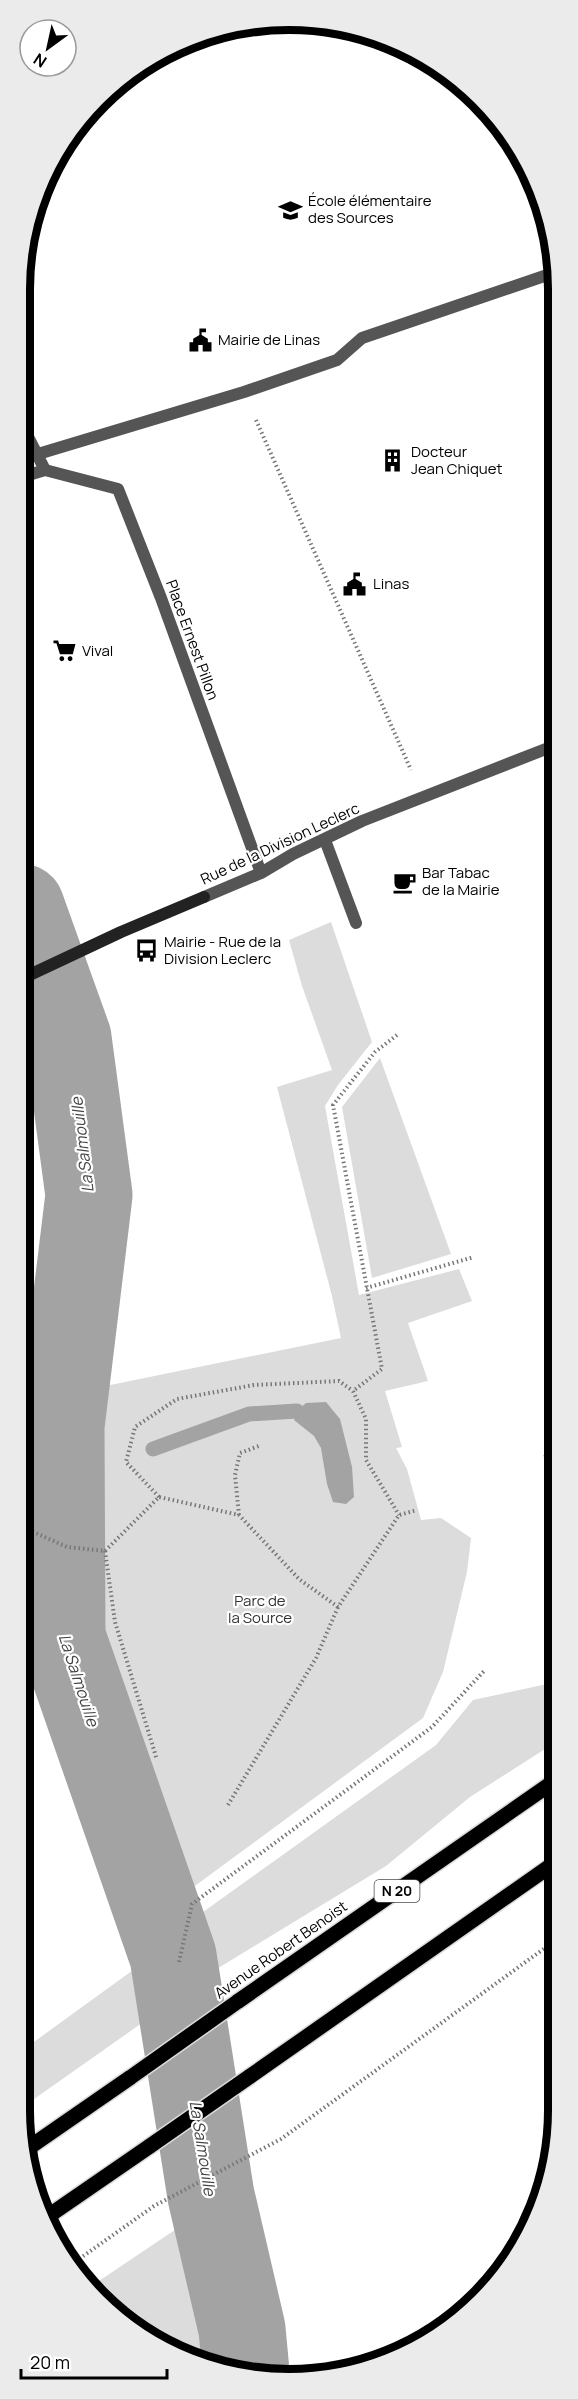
<svg xmlns="http://www.w3.org/2000/svg" width="578" height="2399" font-family="Manrope,sans-serif">
<rect width="100%" height="100%" fill="#fff"/>
<!-- green -->
<path fill="#dcdcdc" d="M 331,922 L 372,1042 L 338,1085 L 325,1106 L 359,1295 L 459,1269 L 472,1301 L 408,1323 L 428,1381 L 385,1391 L 402,1447 L 396,1448 L 407,1469 L 421,1520 L 441,1518 L 471,1538 L 467,1572 L 443,1672 L 423,1718 L 184,1894 L 108,1734 L 79,1645 L 72,1615 L 71,1393 L 341,1338 L 332,1296 L 277,1087 L 332,1070 L 302,986 L 289,940 Z
M 380,1058 L 451,1254 L 372,1278 L 342,1107 Z
M 556,1682 L 556,1742 L 470,1797 L 386,1866 L 197,1981 L 190,1959 L 203,1912 L 436,1745 L 473,1700 Z
M 158,1952 L 166,2006 L 20,2109 L 20,2052 Z
M 212,2205 L 242,2329 L 246,2372 L 169,2352 L 87,2289 Z"/>
<!-- water -->
<path fill="#a3a3a3" d="M 326,1402 L 340,1419 L 352,1467 L 354,1497 L 346,1504 L 333,1502 L 327,1484 L 321,1448 L 314,1436 L 294,1420 L 297,1411 L 306,1403 Z"/>
<g fill="none" stroke-linecap="round" stroke-linejoin="round">
<!-- stream -->
<path stroke="#a3a3a3" stroke-width="15" d="M 153,1449 L 249,1414 L 297,1411"/>
<!-- river -->
<path stroke="#a3a3a3" stroke-width="87" d="M 21,907 L 68,1038 L 89,1195 L 61,1426 L 62,1637 L 173,1956 L 211,2196 L 242,2329 L 246,2372"/>
<defs>
<path id="primary" d="M 237,2002 L 556,1780
M 249,2077 L 556,1862
M 27,2149 L 131,2077
M 44,2219 L 150,2146"/>
</defs>
<!-- primary casing -->
<use href="#primary" stroke="#dbdbdb" stroke-width="18"/>
<!-- path -->
<path stroke="#777" stroke-width="4" stroke-dasharray="1.5 3" stroke-linecap="butt" d="M 256,420 L 411,770
M 397,1035 L 375,1052 L 333,1105 L 382,1369 L 353,1391 L 366,1419 L 366,1460 L 399,1515
M 366,1288 L 474,1257
M 544,1457 L 556,1454
M 159,1497 L 126,1462 L 135,1427 L 177,1399 L 254,1385 L 339,1381 L 353,1391
M 239,1515 L 235,1475 L 240,1453 L 259,1446
M 20,1526 L 67,1547 L 105,1551 L 159,1497 L 239,1515 L 299,1579 L 338,1607 L 399,1515 L 417,1510
M 105,1551 L 115,1622 L 157,1760
M 228,1805 L 316,1658 L 338,1607
M 179,1962 L 192,1904 L 432,1727 L 484,1671
M 72,2264 L 154,2206 L 281,2139 L 556,1940"/>
<!-- lane -->
<path stroke="#555" stroke-width="12" d="M 38,454 L 244,392 L 337,360 L 362,338 L 556,272"/>
<!-- street -->
<path stroke="#555" stroke-width="12" d="M 22,425 L 45,470
M 45,470 L 118,489 L 161,598 L 261,873
M 22,477 L 45,470
M 325,840 L 356,923
M 204,897 L 261,873 L 293,854 L 362,821 L 556,745"/>
<!-- secondary -->
<path stroke="#222" stroke-width="12" d="M 21,979 L 121,932 L 204,897"/>
<!-- primary -->
<use href="#primary" stroke="#000" stroke-width="15"/>
<defs>
<path id="primary-bridge" d="M 131,2077 L 237,2002
M 150,2146 L 249,2077"/>
</defs>
<!-- primary-bridge casing -->
<use href="#primary-bridge" stroke="#dbdbdb" stroke-width="18" stroke-linecap="butt"/>
<!-- primary-bridge -->
<use href="#primary-bridge" stroke="#000" stroke-width="15"/>
</g>
<!-- icons -->
<defs>
<symbol id="school-bare" viewBox="-9 -9 18 18"><path d="M0-5L7-2L0 1L-7-2ZM-4 1L0 2.5L4 1V4Q0 6-4 4Z" fill="#000" stroke="#fff" stroke-width="2.5" paint-order="stroke"/></symbol>
<symbol id="civic-bare" viewBox="-9 -9 18 18"><path d="M-.6-6.5H3V-4.5H.6V-3L4-1V1h2V6H-6V1h2V-1L-.6-3ZM-1.2 2.5V6h2.4V2.5Z" fill="#000" stroke="#fff" stroke-width="2.5" paint-order="stroke"/></symbol>
<symbol id="building-bare" viewBox="-9 -9 18 18"><path d="M-4-6H4V6H1V3H-1V6H-4ZM-2.5-4.3h1.7v1.8h-1.7ZM.8-4.3h1.7v1.8H.8ZM-2.5-1h1.7V.8h-1.7ZM.8-1h1.7V.8H.8Z" fill="#000" stroke="#fff" stroke-width="2.5" paint-order="stroke"/></symbol>
<symbol id="supermarket-bare" viewBox="-9 -9 18 18"><path d="M-6-5.5h2.5l.6 2H6L4.5 2H-2.5L-4.4-4H-6ZM-1.5 3.2a1.3 1.3 0 1 0 .1 0ZM3 3.2a1.3 1.3 0 1 0 .1 0Z" fill="#000" stroke="#fff" stroke-width="2.5" paint-order="stroke"/></symbol>
<symbol id="cafe-bare" viewBox="-9 -9 18 18"><path d="M-5.5-4.5H6V0H3Q3 3.5 0 3.5H-2.5Q-5.5 3.5-5.5 0ZM3-3.2v2h1.7v-2ZM-6 4.5H4V6H-6Z" fill="#000" stroke="#fff" stroke-width="2.5" paint-order="stroke"/></symbol>
<symbol id="bus-bare" viewBox="-9 -9 18 18"><path d="M-5-6H5V4H4V6H2V4H-2V6H-4V4H-5ZM-3.5-4V0h7V-4ZM-3.5 1.2v1.5H-2V1.2ZM2 1.2v1.5H3.5V1.2Z" fill="#000" stroke="#fff" stroke-width="2.5" paint-order="stroke"/></symbol>
</defs>
<g fill-rule="evenodd">
<use href="#school-bare" x="274" y="194" width="33" height="33"/>
<use href="#civic-bare" x="184" y="324" width="33" height="33"/>
<use href="#building-bare" x="376" y="444" width="33" height="33"/>
<use href="#civic-bare" x="338" y="568" width="33" height="33"/>
<use href="#supermarket-bare" x="48" y="634" width="33" height="33"/>
<use href="#cafe-bare" x="388" y="866" width="33" height="33"/>
<use href="#bus-bare" x="130" y="934" width="33" height="33"/>
</g>
<g text-anchor="middle" stroke-width="4.5" stroke-linejoin="round" paint-order="stroke">
<!-- shield labels -->
<rect fill="#fff" stroke="#4c4c4c" stroke-width="1.5" x="374.5" y="1880" width="45" height="22" rx="4.5"/>
<g font-size="14" font-weight="bold" fill="#000">
<text x="397" y="1896">N 20</text>
</g>
<!-- poi labels -->
<g font-size="15" fill="#000" stroke="#fff" text-anchor="start">
<text x="308" y="206">École élémentaire<tspan x="308" dy="17">des Sources</tspan></text>
<text x="218" y="345">Mairie de Linas</text>
<text x="411" y="457">Docteur<tspan x="411" dy="17">Jean Chiquet</tspan></text>
<text x="373" y="589">Linas</text>
<text x="82" y="656">Vival</text>
<text x="422" y="878">Bar Tabac<tspan x="422" dy="17">de la Mairie</tspan></text>
<text x="164" y="947">Mairie - Rue de la<tspan x="164" dy="17">Division Leclerc</tspan></text>
</g>
<!-- street labels -->
<g font-size="15" fill="#000" stroke="#fff">
<text transform="translate(192 640) rotate(70)" y="5">Place Ernest Pillon</text>
<text transform="translate(280 844) rotate(-25)" y="5">Rue de la Division Leclerc</text>
<text transform="translate(281 1950) rotate(-35)" y="5">Avenue Robert Benoist</text>
</g>
<!-- park labels -->
<g font-size="15" fill="#333" stroke="#fff">
<text x="260" y="1606">Parc de<tspan x="260" dy="17">la Source</tspan></text>
</g>
<!-- water labels -->
<g font-size="16" font-style="italic" fill="#444" stroke="#fff">
<text transform="translate(82 1145) rotate(-97)" y="6">La Salmouille</text>
<text transform="translate(79 1680) rotate(72)" y="6">La Salmouille</text>
<text transform="translate(203 2148) rotate(81)" y="6">La Salmouille</text>
</g>
</g>
<!-- crop -->
<path d="M0 0H578V2399H0ZM289 30H289A259 259 0 0 1 548 289V2110A259 259 0 0 1 289 2369H289A259 259 0 0 1 30 2110V289A259 259 0 0 1 289 30Z" fill="#ebebeb" fill-rule="evenodd"/>
<path fill="none" stroke="#000" stroke-width="8" d="M289 30H289A259 259 0 0 1 548 289V2110A259 259 0 0 1 289 2369H289A259 259 0 0 1 30 2110V289A259 259 0 0 1 289 30Z"/>
<!-- north arrow -->
<g transform="translate(48 48) rotate(213)"><circle r="28" fill="#ffffff" stroke="#999999" stroke-width="1.5"/>
<path d="M0-4.5L10 22L0 15L-10 22Z" fill="#000000"/>
<text y="-9" font-size="16" font-weight="bold" text-anchor="middle" fill="#000000">N</text>
</g>
<!-- scale -->
<path d="M21 2369v9h146v-9" fill="none" stroke="#000000" stroke-width="3"/>
<text x="30" y="2369" font-size="18" fill="#000000" stroke="#ffffff" stroke-width="4.5" paint-order="stroke">20 m</text>
</svg>
